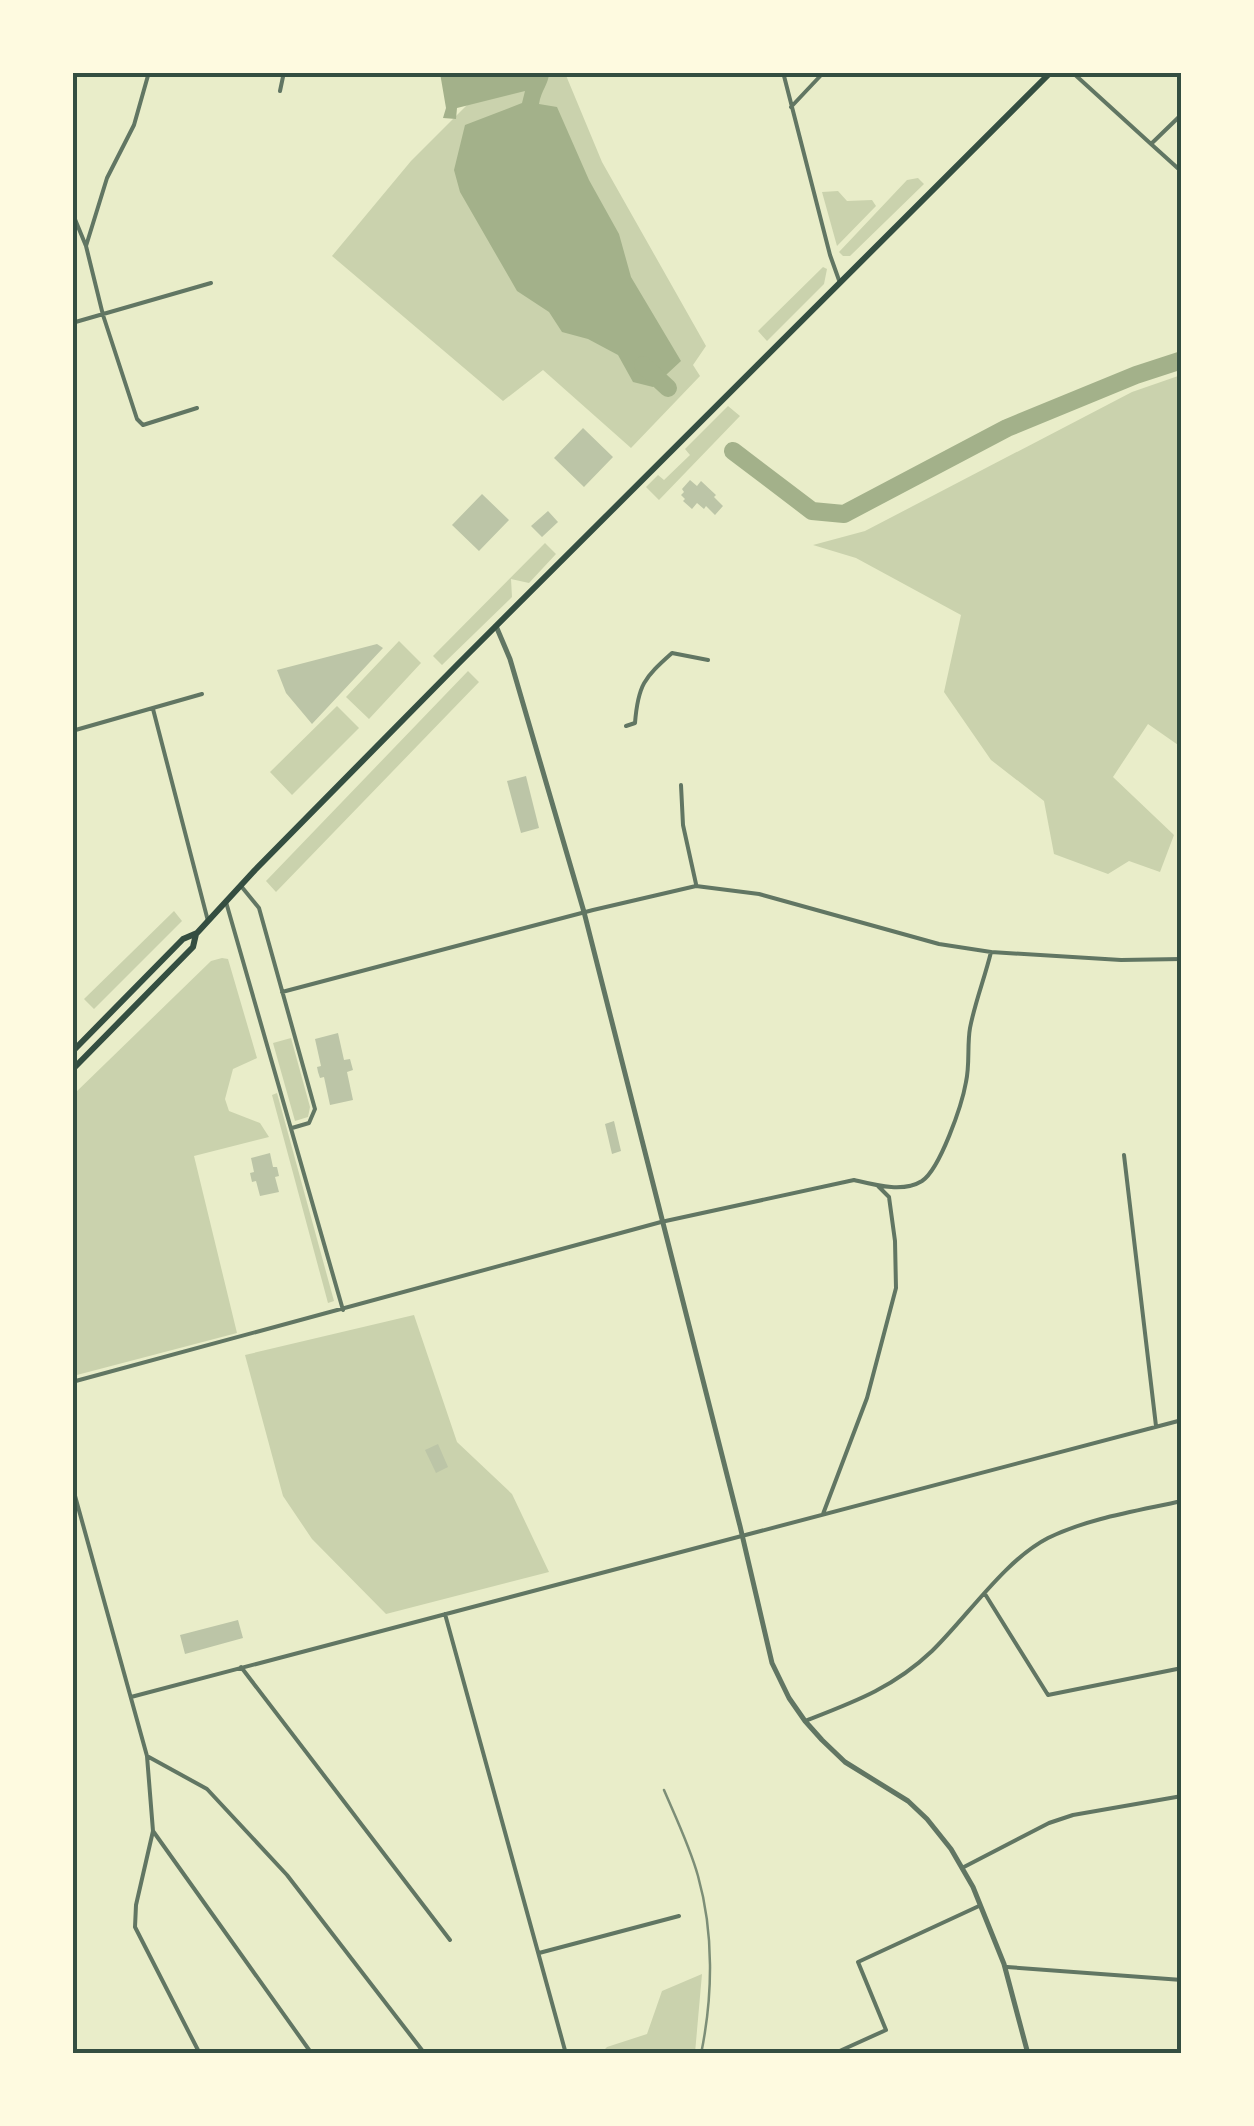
<svg xmlns="http://www.w3.org/2000/svg" width="1254" height="2126" font-family="'Nunito Sans',sans-serif">
<rect width="100%" height="100%" fill="#e9edc9"/>
<!-- green -->
<path fill="#cad2ad" d="M 520,73 L 565,73 L 602,162 L 706,346 L 693,365 L 700,376 L 631,448 L 543,370 L 503,401 L 332,256 L 411,161 L 472,100 Z
M 918,178 L 924,184 L 850,256 L 843,256 L 839,252 L 907,180 Z
M 838,191 L 847,201 L 872,200 L 876,206 L 837,246 L 822,192 Z
M 823,267 L 827,269 L 824,284 L 767,341 L 758,331 Z
M 1181,375 L 1181,747 L 1148,724 L 1113,777 L 1174,835 L 1160,872 L 1129,861 L 1108,874 L 1054,854 L 1044,801 L 991,760 L 944,692 L 961,615 L 856,558 L 813,545 L 865,531 L 1132,392 Z
M 728,406 L 740,416 L 659,500 L 646,487 L 658,475 L 664,480 L 690,455 L 685,449 Z
M 545,543 L 556,554 L 529,583 L 511,579 L 512,597 L 442,665 L 433,656 Z
M 399,641 L 421,663 L 369,719 L 346,697 Z
M 468,671 L 479,682 L 276,892 L 266,881 Z
M 337,706 L 359,728 L 292,795 L 270,772 Z
M 174,911 L 182,921 L 94,1009 L 84,999 Z
M 222,958 L 228,959 L 257,1058 L 233,1069 L 225,1099 L 229,1111 L 260,1123 L 269,1137 L 194,1156 L 237,1333 L 73,1376 L 73,1095 L 211,961 Z
M 291,1038 L 310,1107 L 308,1117 L 295,1121 L 273,1043 Z
M 277,1093 L 334,1301 L 328,1303 L 272,1095 Z
M 414,1315 L 457,1442 L 512,1494 L 549,1572 L 386,1614 L 312,1539 L 283,1496 L 245,1355 Z
M 702,1974 L 695,2053 L 601,2053 L 607,2047 L 647,2034 L 662,1991 Z"/>
<!-- water -->
<path fill="#a3b18a" d="M 440,73 L 549,73 C 549,83 541,91 539,104 L 557,107 L 589,180 L 619,234 L 631,277 L 681,361 L 653,387 L 633,382 L 618,355 L 588,339 L 562,332 L 549,312 L 517,291 L 460,192 L 454,170 L 465,125 L 522,103 L 525,91 L 457,108 L 456,119 L 443,118 L 446,108 Z"/>
<g fill="none" stroke-linecap="round" stroke-linejoin="round">
<!-- river -->
<path stroke="#a3b18a" stroke-width="18" d="M 643,365 L 668,388
M 733,451 L 812,511 L 844,514 L 1007,428 L 1136,375 L 1182,360"/>
</g>
<!-- building -->
<path fill="#bcc5a7" d="M 583,428 L 613,457 L 584,487 L 554,458 Z
M 690,480 L 697,486 L 701,481 L 716,495 L 714,497 L 723,506 L 715,515 L 706,506 L 704,509 L 697,503 L 692,509 L 683,501 L 685,499 L 681,495 L 684,492 L 682,489 Z
M 482,494 L 509,520 L 479,551 L 452,525 Z
M 548,511 L 558,522 L 542,537 L 531,526 Z
M 377,644 L 383,648 L 312,724 L 286,693 L 277,670 Z
M 526,776 L 539,828 L 521,833 L 507,781 Z
M 338,1033 L 344,1060 L 350,1059 L 353,1070 L 347,1072 L 353,1100 L 330,1105 L 324,1077 L 320,1078 L 318,1072 L 317,1067 L 321,1066 L 315,1039 Z
M 614,1121 L 621,1151 L 612,1154 L 605,1124 Z
M 270,1153 L 273,1167 L 277,1167 L 279,1176 L 275,1177 L 279,1192 L 260,1196 L 256,1181 L 252,1182 L 250,1173 L 254,1172 L 251,1158 Z
M 438,1444 L 448,1467 L 436,1473 L 425,1450 Z
M 238,1620 L 243,1638 L 185,1654 L 180,1635 Z"/>
<g fill="none" stroke-linecap="round" stroke-linejoin="round">
<!-- minor -->
<path stroke="#617663" stroke-width="4" d="M 783,72 L 830,255 L 840,283
M 1072,72 L 1151,144 L 1182,114
M 280,91 L 284,72
M 791,107 L 824,72
M 1151,144 L 1182,172
M 72,212 L 86,246 L 103,315 L 137,419 L 143,425 L 197,408
M 86,246 L 107,178 L 134,125 L 149,72
M 72,323 L 211,283
M 153,709 L 208,921
M 626,726 L 635,723 C 638,685 644,678 672,653 L 708,660
M 72,731 L 202,694
M 681,785 L 683,825 L 696,884
M 241,886 L 259,908 L 315,1109 L 309,1123 L 292,1128
M 226,902 L 343,1310
M 282,992 L 593,910 L 696,886 L 759,894 L 939,944 L 991,952 L 1121,960 L 1182,959
M 1124,1155 L 1156,1426
M 72,1382 L 661,1222 L 854,1180 C 875,1185 903,1193 922,1181 C 940,1169 962,1105 966,1082 C 970,1064 967,1045 970,1028 C 975,1002 985,977 991,952
M 72,1485 L 147,1756 L 153,1831 L 136,1905 L 135,1927 L 200,2054
M 823,1514 L 867,1398 L 896,1288 L 895,1241 L 889,1197 L 878,1186
M 985,1594 L 1048,1695 L 1182,1668
M 445,1614 L 566,2054
M 241,1667 L 450,1940
M 131,1697 L 1182,1420
M 805,1721 C 854,1702 893,1688 932,1651 C 967,1617 1005,1560 1048,1538 C 1089,1518 1137,1511 1182,1501
M 147,1756 L 207,1789 L 287,1875 L 425,2054
M 153,1831 L 312,2054
M 962,1868 L 1049,1823 L 1073,1815 L 1182,1796
M 539,1953 L 679,1916
M 1007,1967 L 1182,1980
M 72,2047 L 77,2054
M 833,2054 L 886,2030 L 858,1962 L 979,1906"/>
<!-- tertiary -->
<path stroke="#617663" stroke-width="5" d="M 496,626 L 510,659 L 584,912 L 740,1526 L 772,1663 L 789,1698 L 805,1721 L 822,1740 L 845,1762 L 908,1801 L 927,1819 L 951,1849 L 973,1887 L 1004,1964 L 1028,2054"/>
<!-- secondary -->
<path stroke="#344e41" stroke-width="6" d="M 72,1052 L 183,939 L 197,933 L 255,870 L 459,663 L 1051,72
M 72,1070 L 193,947 L 196,934"/>
<!-- rail -->
<path stroke="#7c8e77" stroke-width="2.5" d="M 664,1790 C 676,1818 690,1847 698,1876 C 714,1933 713,1996 701,2054"/>
</g>
<!-- border -->
<rect width="1254" height="2126" fill="none" stroke="#fefae0" stroke-width="150"/>
<rect x="75" y="75" width="1104" height="1976" fill="none" stroke="#344e41" stroke-width="4"/>
</svg>
